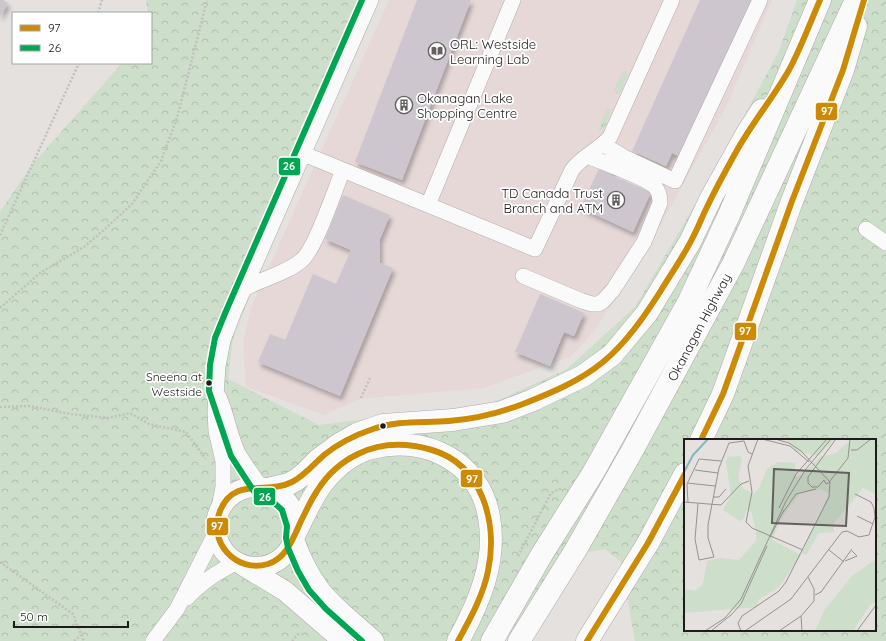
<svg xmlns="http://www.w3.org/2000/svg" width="886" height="641" font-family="Quicksand,sans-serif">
<defs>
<pattern id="grass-tufts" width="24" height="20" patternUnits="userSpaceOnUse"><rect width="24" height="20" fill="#cddeca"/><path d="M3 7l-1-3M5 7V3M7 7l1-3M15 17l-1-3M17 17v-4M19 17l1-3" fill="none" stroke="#b0bead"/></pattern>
<pattern id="forest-crowns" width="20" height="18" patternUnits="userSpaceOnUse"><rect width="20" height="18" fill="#cddeca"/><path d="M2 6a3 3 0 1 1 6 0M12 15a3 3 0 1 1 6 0" fill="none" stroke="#b0bead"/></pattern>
<filter id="shadow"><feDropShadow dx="2.5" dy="4.5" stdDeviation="2" flood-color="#0004"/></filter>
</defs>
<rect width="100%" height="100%" fill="#e4e1df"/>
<!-- commercial -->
<path fill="#e7d8d8" d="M 389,0 L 772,0 L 726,107 L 643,257 L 599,324 L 582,345 L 570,357 L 483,388 L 359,399 L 324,415 L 246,387 L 243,342 L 251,307 Z"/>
<!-- grass -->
<path fill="url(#grass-tufts)" d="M 623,71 L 626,71 L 628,75 L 620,93 L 616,94 L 614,89 Z
M 606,109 L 610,109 L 611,112 L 605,126 L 599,131 L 598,130 Z"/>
<!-- forest -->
<path fill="url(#forest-crowns)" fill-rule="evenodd" d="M 146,0 L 367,0 L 233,339 L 228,379 L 319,425 L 490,404 L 567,369 L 635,307 L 714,172 L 779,51 L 797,0 L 886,0 L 886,641 L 635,641 L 621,562 L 605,549 L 582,553 L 503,641 L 0,641 L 0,212 L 31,166 L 122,63 L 151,63 L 151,13 L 148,13 ZM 685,440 L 875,440 L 875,630 L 685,630 Z"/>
<!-- building -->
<path fill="#cec6cf" filter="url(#shadow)" d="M 0,0 L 3,0 L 8,3 L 0,17 Z
M 417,0 L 471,0 L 402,180 L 355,162 Z
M 700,0 L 753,0 L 681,157 L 672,153 L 666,166 L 632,151 Z
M 604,157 L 617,161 L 611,175 L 651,192 L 633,232 L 581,208 Z
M 343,195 L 390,215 L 380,239 L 380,263 L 393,268 L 340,396 L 258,362 L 270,334 L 285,340 L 313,274 L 336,284 L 351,250 L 325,239 Z
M 540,294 L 584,313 L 574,336 L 564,332 L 550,366 L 515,352 Z"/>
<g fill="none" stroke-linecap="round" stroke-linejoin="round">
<defs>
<path id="minor" d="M 604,145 L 624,157 L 675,181 L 760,0
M 304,154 L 535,249 L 572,170 C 582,156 599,150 610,137 L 672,0
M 428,205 L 513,0
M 866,229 L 886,243
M 523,276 L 582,301 L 592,304 L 598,304 L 603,301 L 613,290 L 644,242 L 660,203 C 660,198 659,192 656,188 C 649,179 600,161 587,156
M 244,289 C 263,278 286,274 302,260 C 316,248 335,189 343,170
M 219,397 C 227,415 230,436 238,453 C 245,465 253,476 261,487
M 218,513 L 223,487 L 223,461 L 216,431 L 215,411 L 218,366 L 223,340 L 233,314 L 371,0
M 187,598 C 203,581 216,573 237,562
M 153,641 L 177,609 L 216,532"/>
<path id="major" d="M216 527a40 40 0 1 1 80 0a40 40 0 1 1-80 0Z
M 294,540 C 300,556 308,573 318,587 C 331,606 357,625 374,641
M 242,565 L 285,591 L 343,641"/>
<path id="highway" d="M 701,440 L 723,394 L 792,201 L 843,70 L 856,26
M 268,489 L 289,484 L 296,480 L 304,474 L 319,459 L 338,445 L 357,434 L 383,425 L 453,420 L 502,412 L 533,400 L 583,376 L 612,355 L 647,313 L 690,242 L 712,196 L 746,135 L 762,110
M 294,535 C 304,517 312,495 325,480 C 337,466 354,452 372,448 C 425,434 480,462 489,517 C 497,562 479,603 458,641
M 492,641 L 542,554 L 593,473 L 689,301 L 729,215 L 820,0
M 519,641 L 575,551 L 632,451 L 733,264 L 856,0
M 587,641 L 648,543 L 685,474"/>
</defs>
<!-- minor casing -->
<use href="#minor" stroke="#aeabaa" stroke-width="16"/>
<!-- major casing -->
<use href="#major" stroke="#aeabaa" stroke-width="21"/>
<!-- highway casing -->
<use href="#highway" stroke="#aeabaa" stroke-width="23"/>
<!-- path -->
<path stroke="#c1c0be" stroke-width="2.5" stroke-dasharray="2 2" stroke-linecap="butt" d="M 98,13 L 102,0
M 0,235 L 79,63
M 0,308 L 40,273 L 84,247 L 105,229 L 132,204 L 161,161 L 177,118 L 207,0
M 361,398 L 370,378
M 0,407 L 30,406 L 70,414 L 108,418 L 130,413 L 149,424 L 186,432 L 206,459
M 518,556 L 551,493 L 562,488
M 0,562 L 73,614 L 84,641
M 74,641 L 81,635
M 292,641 L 300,632"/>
<!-- minor -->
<use href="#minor" stroke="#fbfafa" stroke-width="15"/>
<!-- major -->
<use href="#major" stroke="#fbfafa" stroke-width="20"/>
<!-- highway -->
<use href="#highway" stroke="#fbfafa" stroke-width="22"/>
<defs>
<path id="bus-1" d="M 701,440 L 723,394 L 792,201 L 843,70 L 864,0
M 458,641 C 470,619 483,596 488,571 C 498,524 483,465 432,450 C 408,443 382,442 358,454 C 341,462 327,475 317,491 C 311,500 306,511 301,521 C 293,538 287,558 268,564 C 236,574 207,541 220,511 C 234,476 267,495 292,482 C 304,476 314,464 324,455 C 339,443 355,435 373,429 C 397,420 423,423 449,421 C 474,419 499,413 523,404 C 551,393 580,381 603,362 C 626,343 644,317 660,292 C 671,274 683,257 692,239 C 698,228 702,217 707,207 C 716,188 726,170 736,152 C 752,123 773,98 789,70 C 801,48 810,23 820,0
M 587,641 L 648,543 L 685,474"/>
<path id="bus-2" d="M 362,641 L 326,609 L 309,590 L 298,571 L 288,548 L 286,538 L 287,526 L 282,510 L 270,499 L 255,493 L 231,456 L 209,391 L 210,365 L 215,338 L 226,311 L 362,0"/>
</defs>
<!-- bus-1 casing -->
<use href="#bus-1" stroke="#fff" stroke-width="9"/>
<!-- bus-2 casing -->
<use href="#bus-2" stroke="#fff" stroke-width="9"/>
<!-- bus-1 -->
<use href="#bus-1" stroke="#cc8a05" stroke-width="6"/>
<!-- bus-2 -->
<use href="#bus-2" stroke="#00a651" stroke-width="6"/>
</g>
<!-- icons -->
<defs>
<symbol id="library-ring" viewBox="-11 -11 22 22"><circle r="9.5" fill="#fff" stroke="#63605f" stroke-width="1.5"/><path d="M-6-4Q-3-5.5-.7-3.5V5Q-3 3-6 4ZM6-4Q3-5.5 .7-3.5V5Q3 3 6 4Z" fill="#63605f"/></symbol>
<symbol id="building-ring" viewBox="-11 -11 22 22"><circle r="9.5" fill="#fff" stroke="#63605f" stroke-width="1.5"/><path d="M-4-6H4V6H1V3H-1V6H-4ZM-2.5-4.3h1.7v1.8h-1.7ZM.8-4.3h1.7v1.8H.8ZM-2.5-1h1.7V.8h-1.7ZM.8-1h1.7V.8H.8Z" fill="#63605f"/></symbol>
</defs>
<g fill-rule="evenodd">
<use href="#library-ring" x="427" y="41" width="20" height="20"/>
<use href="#building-ring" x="394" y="95" width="20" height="20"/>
<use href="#building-ring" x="606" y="190" width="20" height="20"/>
</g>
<!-- markers -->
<g fill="#1e1b1a" stroke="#fff" stroke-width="1.5">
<circle cx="209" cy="383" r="3.5"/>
<circle cx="383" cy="426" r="3.5"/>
</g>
<g text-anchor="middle" stroke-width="3.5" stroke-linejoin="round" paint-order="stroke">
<!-- bus labels -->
<g font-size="12" fill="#1e1b1a" stroke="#fff" text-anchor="end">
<text x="202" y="381">Sneena at<tspan x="202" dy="15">Westside</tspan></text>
</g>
<!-- poi labels -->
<g font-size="13" fill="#1e1b1a" stroke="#fff" text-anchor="start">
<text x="450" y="49">ORL: Westside<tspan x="450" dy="15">Learning Lab</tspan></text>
<text x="417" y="103">Okanagan Lake<tspan x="417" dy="15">Shopping Centre</tspan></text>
<text x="603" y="198" text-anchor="end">TD Canada Trust<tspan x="603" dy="15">Branch and ATM</tspan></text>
</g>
<!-- street labels -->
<g font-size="13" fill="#1e1b1a" stroke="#fff">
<text transform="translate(699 327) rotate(-62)" y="5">Okanagan Highway</text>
</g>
</g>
<!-- overview -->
<g transform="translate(684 439)">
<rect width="192" height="192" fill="#e4e1df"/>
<path d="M 102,0 L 151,0 L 134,17 L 112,12 ZM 168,0 L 192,0 L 192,55 L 179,49 L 150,84 L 150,93 L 135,94 L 122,116 L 118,114 L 145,55 L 137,50 L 116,54 L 97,80 L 88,101 L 117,116 L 95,148 L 74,161 L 73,168 L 0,174 L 0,150 L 11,152 L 19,145 L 23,122 L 37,119 L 55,121 L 72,102 L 72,91 L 67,72 L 62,71 L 60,80 L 56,82 L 39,71 L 47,56 L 42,23 L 44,18 L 56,17 L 58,21 L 54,39 L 60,50 L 70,55 L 75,49 L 83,30 L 94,23 L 111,24 L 112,37 L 116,38 L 136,18 L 152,14 ZM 192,120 L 192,163 L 186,166 L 169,192 L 131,192 L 141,170 L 168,137 Z" fill="#cddeca"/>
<path fill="none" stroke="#85b4c5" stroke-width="2" d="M 0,33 L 9,16 L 24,0"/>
<path fill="none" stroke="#959290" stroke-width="1" d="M 74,0 L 64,27 L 68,53 L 62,83 L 68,89 L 119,111M 78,0 L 106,7 L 125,23M 91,0 L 105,4 L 117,12 L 146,43 L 142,45 L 140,41M 167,11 L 173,11 L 187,0M 11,31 L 34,34M 140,41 L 134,48 L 128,48 L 124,44 L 124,38 L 152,0M 146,42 L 164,19 L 166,0M 3,44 L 31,47M 29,58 L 35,58 L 42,50M 0,63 L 37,66 L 57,45 L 65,42M 4,64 L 3,45 L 15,20 L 37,22M 14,65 L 11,100 L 15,121 L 30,118 L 24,99 L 24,86 L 35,29 L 45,4 L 60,2 L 64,13 L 68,15M 95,69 L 112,35 L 143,0M 100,72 L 112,55 L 132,50M 173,77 L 189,85M 86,98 L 100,71M 145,111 L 160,123M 161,122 L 173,117 L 168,112M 131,156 L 137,153 L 168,110M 117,177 L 118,192M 21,192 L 41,179 L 57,160 L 102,62 L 122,30 L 147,0M 27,192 L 47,176 L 57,165 L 83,107M 57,192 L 54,184 L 58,177 L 95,152 L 102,143 L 145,58 L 146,43M 61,192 L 107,160 L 158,93 L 163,92 L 175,98 L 185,96 L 191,78 L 190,69 L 187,63 L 171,55M 95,192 L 117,177 L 130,162 L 130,150 L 124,138M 173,192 L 192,166"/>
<path fill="#63605f" fill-opacity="0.15" stroke="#63605f" stroke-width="2" d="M 90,30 L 165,34 L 162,87 L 88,84 Z"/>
<rect width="192" height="192" fill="none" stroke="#1e1b1a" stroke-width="2"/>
</g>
<g stroke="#fff" stroke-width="1.5">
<rect x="815" y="102" width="23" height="19" rx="4" fill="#cc8a05"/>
<rect x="278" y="157" width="23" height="19" rx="4" fill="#00a651"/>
<rect x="734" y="322" width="23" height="19" rx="4" fill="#cc8a05"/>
<rect x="460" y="469" width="23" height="19" rx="4" fill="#cc8a05"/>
<rect x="253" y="487" width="23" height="19" rx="4" fill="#00a651"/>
<rect x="206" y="517" width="23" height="19" rx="4" fill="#cc8a05"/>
</g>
<g font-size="11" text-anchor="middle" font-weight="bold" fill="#fff">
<text x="827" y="115">97</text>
<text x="289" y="170">26</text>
<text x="745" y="335">97</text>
<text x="472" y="483">97</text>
<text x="265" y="501">26</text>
<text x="217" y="530">97</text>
</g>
<!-- legend -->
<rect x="12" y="12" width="140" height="52" fill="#ffffff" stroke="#a5a4a3"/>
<rect x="20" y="25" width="20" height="6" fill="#cc8a05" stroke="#a5a4a3"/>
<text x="48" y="32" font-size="12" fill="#1e1b1a">97</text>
<rect x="20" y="45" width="20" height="6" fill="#00a651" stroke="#a5a4a3"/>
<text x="48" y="52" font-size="12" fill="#1e1b1a">26</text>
<!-- scale -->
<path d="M14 621v6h114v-6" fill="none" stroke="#1e1b1a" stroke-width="2"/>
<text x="20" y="621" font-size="12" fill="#1e1b1a" stroke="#ffffff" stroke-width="3" paint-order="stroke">50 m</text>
</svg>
